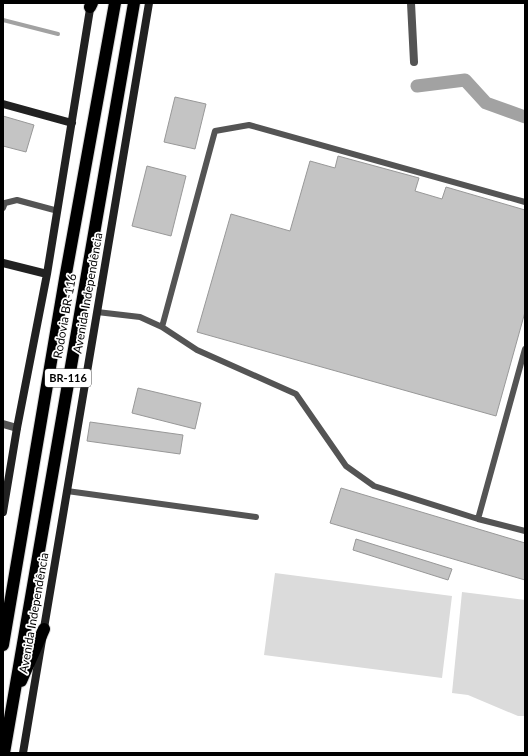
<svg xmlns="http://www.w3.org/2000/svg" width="528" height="756" font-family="Lato,sans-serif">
<rect width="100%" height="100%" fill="#fff"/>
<!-- green -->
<path fill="#dbdbdb" d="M 275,573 L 452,596 L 442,678 L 264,655 Z
M 462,592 L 525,600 L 525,716 L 518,716 L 468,695 L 452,693 Z"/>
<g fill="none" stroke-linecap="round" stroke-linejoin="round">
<!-- stream -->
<path stroke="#a2a2a2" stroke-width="4" d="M 3,20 L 58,34"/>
<!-- canal -->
<path stroke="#a2a2a2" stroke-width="13" d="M 417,86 L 465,80 L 486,103 L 525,117"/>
</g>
<!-- building -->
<path fill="#c4c4c4" stroke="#989898" d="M 175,97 L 206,104 L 195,149 L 164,142 Z
M 3,116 L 34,125 L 26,152 L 3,146 Z
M 338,156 L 419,178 L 415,191 L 442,199 L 446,187 L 525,210 L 525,312 L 496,416 L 197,332 L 231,214 L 290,231 L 310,161 L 335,168 Z
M 147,166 L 186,176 L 171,236 L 132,226 Z
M 138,388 L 201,403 L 195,429 L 132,413 Z
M 90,422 L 183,435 L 180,454 L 87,441 Z
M 341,488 L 525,543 L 525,580 L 330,523 Z
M 356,539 L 452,569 L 448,580 L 353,550 Z"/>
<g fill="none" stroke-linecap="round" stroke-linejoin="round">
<defs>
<path id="highway" d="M 90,7 L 92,3
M 3,645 L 65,279 L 115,3
M 21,681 L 44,629
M 4,753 L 134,3"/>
</defs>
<!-- highway casing -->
<use href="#highway" stroke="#dbdbdb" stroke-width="14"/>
<!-- lane -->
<path stroke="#545454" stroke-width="6" d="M 3,208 L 5,203 L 17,200 L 58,211
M 97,312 L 140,317 L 162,327 L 215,131 L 249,125 L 525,202
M 162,327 L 197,350 L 296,394 L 346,466 L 374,486 L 478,519 L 525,349
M 67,491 L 256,517
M 478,519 L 525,531"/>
<!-- street -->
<path stroke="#545454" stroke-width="8" d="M 411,3 L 414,62
M 3,424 L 17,428"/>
<!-- secondary -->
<path stroke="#212121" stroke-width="8" d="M 3,104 L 72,123
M 3,263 L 47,274
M 3,512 L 17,428 L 47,274 L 91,3
M 23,753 L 149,3"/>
<!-- highway -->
<use href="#highway" stroke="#000" stroke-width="12"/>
</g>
<g text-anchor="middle" stroke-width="3.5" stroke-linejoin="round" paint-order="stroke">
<!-- shield labels -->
<rect fill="#fff" stroke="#4c4c4c" stroke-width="1" x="45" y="369" width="46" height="18" rx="3"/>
<g font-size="11" font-weight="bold" fill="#000">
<text x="68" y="382">BR-116</text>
</g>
<!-- street labels -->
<g font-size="12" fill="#000" stroke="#fff">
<text transform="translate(88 293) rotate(-80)" y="4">Avenida Independência</text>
<text transform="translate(65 316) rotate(-80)" y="4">Rodovia BR-116</text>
<text transform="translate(34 613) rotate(-80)" y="4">Avenida Independência</text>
</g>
</g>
<!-- border -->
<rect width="528" height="756" fill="none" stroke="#000000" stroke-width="8"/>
</svg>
